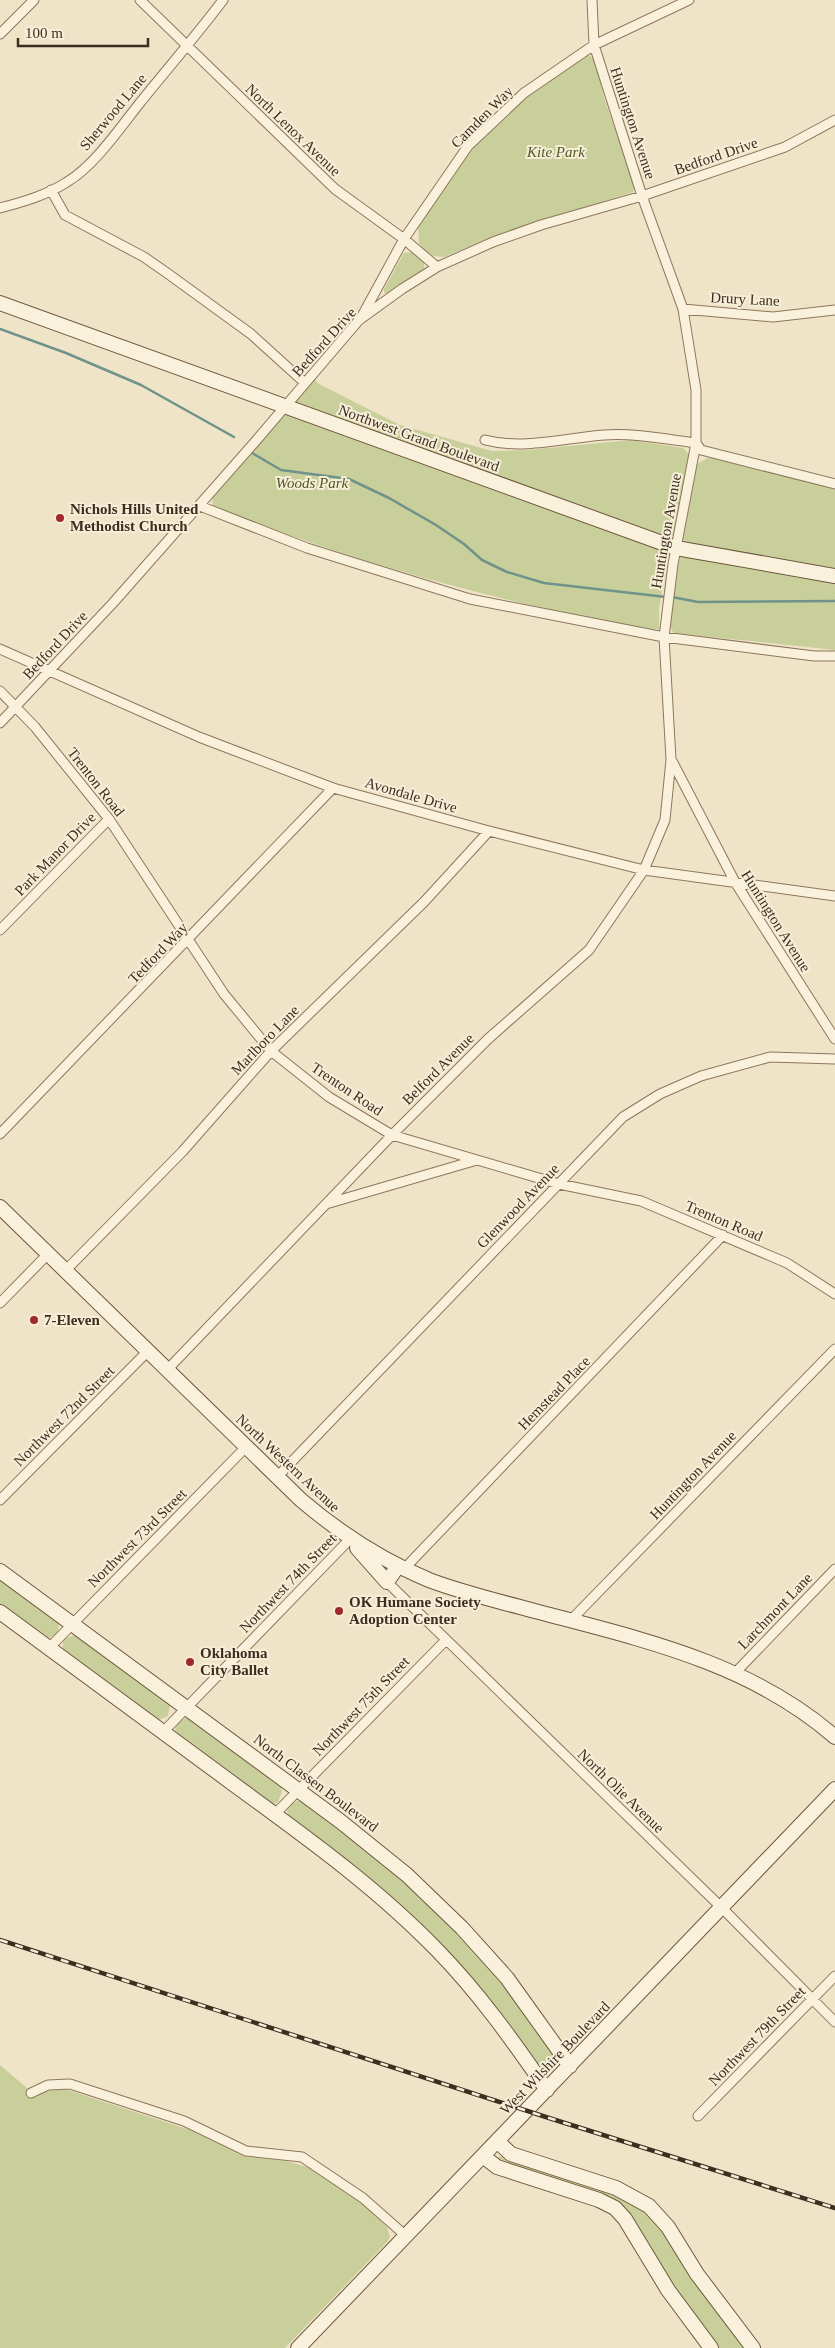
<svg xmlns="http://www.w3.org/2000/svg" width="835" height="2348" font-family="'Times New Roman',serif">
<rect width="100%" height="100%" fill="#f0e4c8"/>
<!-- green -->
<path fill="#c9cf9b" d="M 589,55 L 595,60 L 605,101 L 635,186 L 633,192 L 489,238 L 444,257 L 434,256 L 424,250 L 419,243 L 418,227 L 433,204 L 457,167 L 495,124 L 530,93 Z
M 412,252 L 424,260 L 424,269 L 387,294 L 384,293 L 384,289 L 404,253 Z
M 315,378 L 317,383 L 400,425 L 492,451 L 527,450 L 631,440 L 683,448 L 689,454 L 674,535 L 669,538 L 297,406 L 295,401 Z
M 286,414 L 666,549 L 669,558 L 659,608 L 659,629 C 646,632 600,620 584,617 C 458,590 333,555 213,506 L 212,497 L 252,453 L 280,416 Z
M 709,457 L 835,489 L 835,571 L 684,542 L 683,539 L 697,464 Z
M 688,555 L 799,578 L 835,582 L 835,650 L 674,633 C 662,621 675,570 681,556 Z
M 0,1577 L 57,1619 L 59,1625 L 57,1634 L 49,1638 L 41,1637 L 0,1606 Z
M 75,1635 L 79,1636 L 166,1700 L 170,1705 L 168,1716 L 157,1721 L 63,1651 L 63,1642 L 66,1638 Z
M 186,1718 L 192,1719 L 280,1784 L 282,1792 L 278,1802 L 274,1804 L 268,1802 L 176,1734 L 175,1729 L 177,1723 Z
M 297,1801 L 303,1802 L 399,1876 L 461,1937 L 507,1988 L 555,2055 L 553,2065 C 547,2070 543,2070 536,2066 L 501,2018 L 290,1821 L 287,1810 L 289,1805 Z
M 0,2065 L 34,2094 L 53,2090 L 68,2090 L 190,2130 L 243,2156 L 286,2161 L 315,2169 L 351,2192 L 387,2227 L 390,2237 L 387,2242 L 285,2348 L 0,2348 Z
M 501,2156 L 622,2195 L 647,2210 L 747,2348 L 717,2348 L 699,2325 L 627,2215 L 499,2163 L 496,2159 Z"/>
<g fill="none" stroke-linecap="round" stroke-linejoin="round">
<!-- stream -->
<path stroke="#6f938a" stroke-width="2.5" d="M 0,329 L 66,353 L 141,385 L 234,437
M 252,453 L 281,470 L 349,479 L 389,498 L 436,525 L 464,544 L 482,560 L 507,572 L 544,583 L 666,597
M 672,597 L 698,602 L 835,601"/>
<defs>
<path id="street" d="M 140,0 L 335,189 L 404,239 L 437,267
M 592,0 L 594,45 L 642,196 L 683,309 L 696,390 L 696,443 L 673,564 L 664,637 L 671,759 L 735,882 L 835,1039
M 0,34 L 34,0
M 51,190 L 65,215 L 144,257 L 167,273 L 251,334 L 305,383
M 0,208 C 23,202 47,195 67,182 C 94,166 120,128 139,104 C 167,69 196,36 223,0
M 683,309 L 773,317 L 835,310
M 361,318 L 404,239 L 468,146 L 524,93 L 594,45 L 689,0
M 485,440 C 524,450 564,438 604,435 C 635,433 665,439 696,443 L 701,450 L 835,484
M 200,506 L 307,548 L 470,599 L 664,637 L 814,656 L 835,656
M 0,649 L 199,737 L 333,788 L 489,831 L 644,870 L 835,896
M 0,691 L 35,727 L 109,819 L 224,994 L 271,1051 L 329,1097 L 392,1135 L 559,1184 L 641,1201 L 787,1263 L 835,1294
M 0,723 L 113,603 L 254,443 L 359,320 L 402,289 L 437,267 L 493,242 L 541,225 L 642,196 L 785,147 L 835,120
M 0,930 L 109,819
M 0,1134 L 333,788
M 326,1204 L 477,1160
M 65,1271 L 182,1152 L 271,1051 L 424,902 L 489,831
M 0,1303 L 48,1254
M 167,1370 L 392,1135 L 488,1039 L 589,950 L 644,870 L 665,820 L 671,760
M 277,1477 L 623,1117 L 660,1094 L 701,1076 L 770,1057 L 835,1059
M 0,1500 L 148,1351
M 404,1569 L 723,1235
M 387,1582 L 722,1908 L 835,2022
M 570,1621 L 835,1349
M 49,1648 L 246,1447
M 735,1673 L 835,1569
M 163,1732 L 350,1539
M 275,1814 L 446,1640
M 31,2093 L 48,2085 L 70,2084 L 184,2121 L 246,2151 L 302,2157 L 363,2198 L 406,2236
M 698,2116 L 835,1976"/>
<path id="secondary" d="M 0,303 L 676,548 L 835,576
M 0,1207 L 301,1500 C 341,1534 381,1560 429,1580 C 458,1591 489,1599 520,1607 C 630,1637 746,1659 835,1737
M 357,1548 L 387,1582 L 398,1566
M 0,1571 L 340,1821 L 407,1875 L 462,1928 L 507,1978 L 570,2066
M 0,1612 C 77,1669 154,1726 232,1783 C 303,1835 375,1886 437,1950 C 479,1993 513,2041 547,2090
M 497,2141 L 511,2154 L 616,2188 L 649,2206 L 668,2227 L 697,2274 L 753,2348
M 483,2156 L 497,2167 L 599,2200 L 615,2208 L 625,2219 L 668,2290 L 711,2348
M 298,2348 L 835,1789"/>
</defs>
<!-- street casing -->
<use href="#street" stroke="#8d765c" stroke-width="11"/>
<!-- secondary casing -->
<use href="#secondary" stroke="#6f573f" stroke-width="16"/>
<!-- street -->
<use href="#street" stroke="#faf1dc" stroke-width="9"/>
<!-- secondary -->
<use href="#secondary" stroke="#faf1dc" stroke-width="14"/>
<defs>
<path id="rail" d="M 0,1940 L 549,2118 L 835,2208"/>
</defs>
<!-- rail casing -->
<use href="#rail" stroke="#3d2e20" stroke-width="4.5"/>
<!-- rail -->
<use href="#rail" stroke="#f7eed8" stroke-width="2.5" stroke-dasharray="8" stroke-linecap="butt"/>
</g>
<!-- markers -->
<g fill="#9e2a2b" stroke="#f7eed8" stroke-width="2">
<circle cx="60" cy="518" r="5"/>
<circle cx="34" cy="1320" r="5"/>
<circle cx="339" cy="1611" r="5"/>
<circle cx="190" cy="1662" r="5"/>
</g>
<g text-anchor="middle" stroke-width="4" stroke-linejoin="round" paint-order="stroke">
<!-- street labels -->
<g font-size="15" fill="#3d2e20" stroke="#f7eed8">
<text transform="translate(113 112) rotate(-50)" y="5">Sherwood Lane</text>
<text transform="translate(482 117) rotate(-45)" y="5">Camden Way</text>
<text transform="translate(633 123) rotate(72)" y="5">Huntington Avenue</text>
<text transform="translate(293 130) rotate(44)" y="5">North Lenox Avenue</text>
<text transform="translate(716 156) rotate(-19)" y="5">Bedford Drive</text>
<text transform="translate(745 299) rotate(3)" y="5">Drury Lane</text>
<text transform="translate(324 342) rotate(-48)" y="5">Bedford Drive</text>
<text transform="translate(419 438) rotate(20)" y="5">Northwest Grand Boulevard</text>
<text transform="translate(666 531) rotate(-80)" y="5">Huntington Avenue</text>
<text transform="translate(55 645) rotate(-47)" y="5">Bedford Drive</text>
<text transform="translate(96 782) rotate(52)" y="5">Trenton Road</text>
<text transform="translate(411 795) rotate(16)" y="5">Avondale Drive</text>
<text transform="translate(55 854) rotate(-46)" y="5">Park Manor Drive</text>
<text transform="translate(776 921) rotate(58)" y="5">Huntington Avenue</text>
<text transform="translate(158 953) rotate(-46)" y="5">Tedford Way</text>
<text transform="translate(265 1040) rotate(-46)" y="5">Marlboro Lane</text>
<text transform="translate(438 1069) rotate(-45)" y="5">Belford Avenue</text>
<text transform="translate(347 1089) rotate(34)" y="5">Trenton Road</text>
<text transform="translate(518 1206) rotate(-46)" y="5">Glenwood Avenue</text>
<text transform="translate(724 1221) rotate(23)" y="5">Trenton Road</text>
<text transform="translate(554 1393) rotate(-46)" y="5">Hemstead Place</text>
<text transform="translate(64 1416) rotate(-45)" y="5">Northwest 72nd Street</text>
<text transform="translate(288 1463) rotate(43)" y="5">North Western Avenue</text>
<text transform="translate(693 1475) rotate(-46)" y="5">Huntington Avenue</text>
<text transform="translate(137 1538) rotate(-45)" y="5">Northwest 73rd Street</text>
<text transform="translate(288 1583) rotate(-46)" y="5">Northwest 74th Street</text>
<text transform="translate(775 1611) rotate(-46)" y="5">Larchmont Lane</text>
<text transform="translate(361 1706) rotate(-46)" y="5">Northwest 75th Street</text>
<text transform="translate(316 1783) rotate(37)" y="5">North Classen Boulevard</text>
<text transform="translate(621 1791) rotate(44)" y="5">North Olie Avenue</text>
<text transform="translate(757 2036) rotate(-46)" y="5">Northwest 79th Street</text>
<text transform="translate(555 2058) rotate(-46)" y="5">West Wilshire Boulevard</text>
</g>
<!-- park labels -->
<g font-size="15" font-style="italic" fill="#4d5a26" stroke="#f7eed8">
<text x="556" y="157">Kite Park</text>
<text x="312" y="488">Woods Park</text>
</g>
<!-- poi labels -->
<g font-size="15" font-weight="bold" fill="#3d2e20" stroke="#f7eed8" text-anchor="start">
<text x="70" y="514">Nichols Hills United<tspan x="70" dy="17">Methodist Church</tspan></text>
<text x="44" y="1325">7-Eleven</text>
<text x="349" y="1607">OK Humane Society<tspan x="349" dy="17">Adoption Center</tspan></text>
<text x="200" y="1658">Oklahoma<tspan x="200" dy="17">City Ballet</tspan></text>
</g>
</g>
<!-- scale -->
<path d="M18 38v8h130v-8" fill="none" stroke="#3d2e20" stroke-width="2.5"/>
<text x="25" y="38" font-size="15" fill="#3d2e20" stroke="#f7eed8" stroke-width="4" paint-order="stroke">100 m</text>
</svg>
